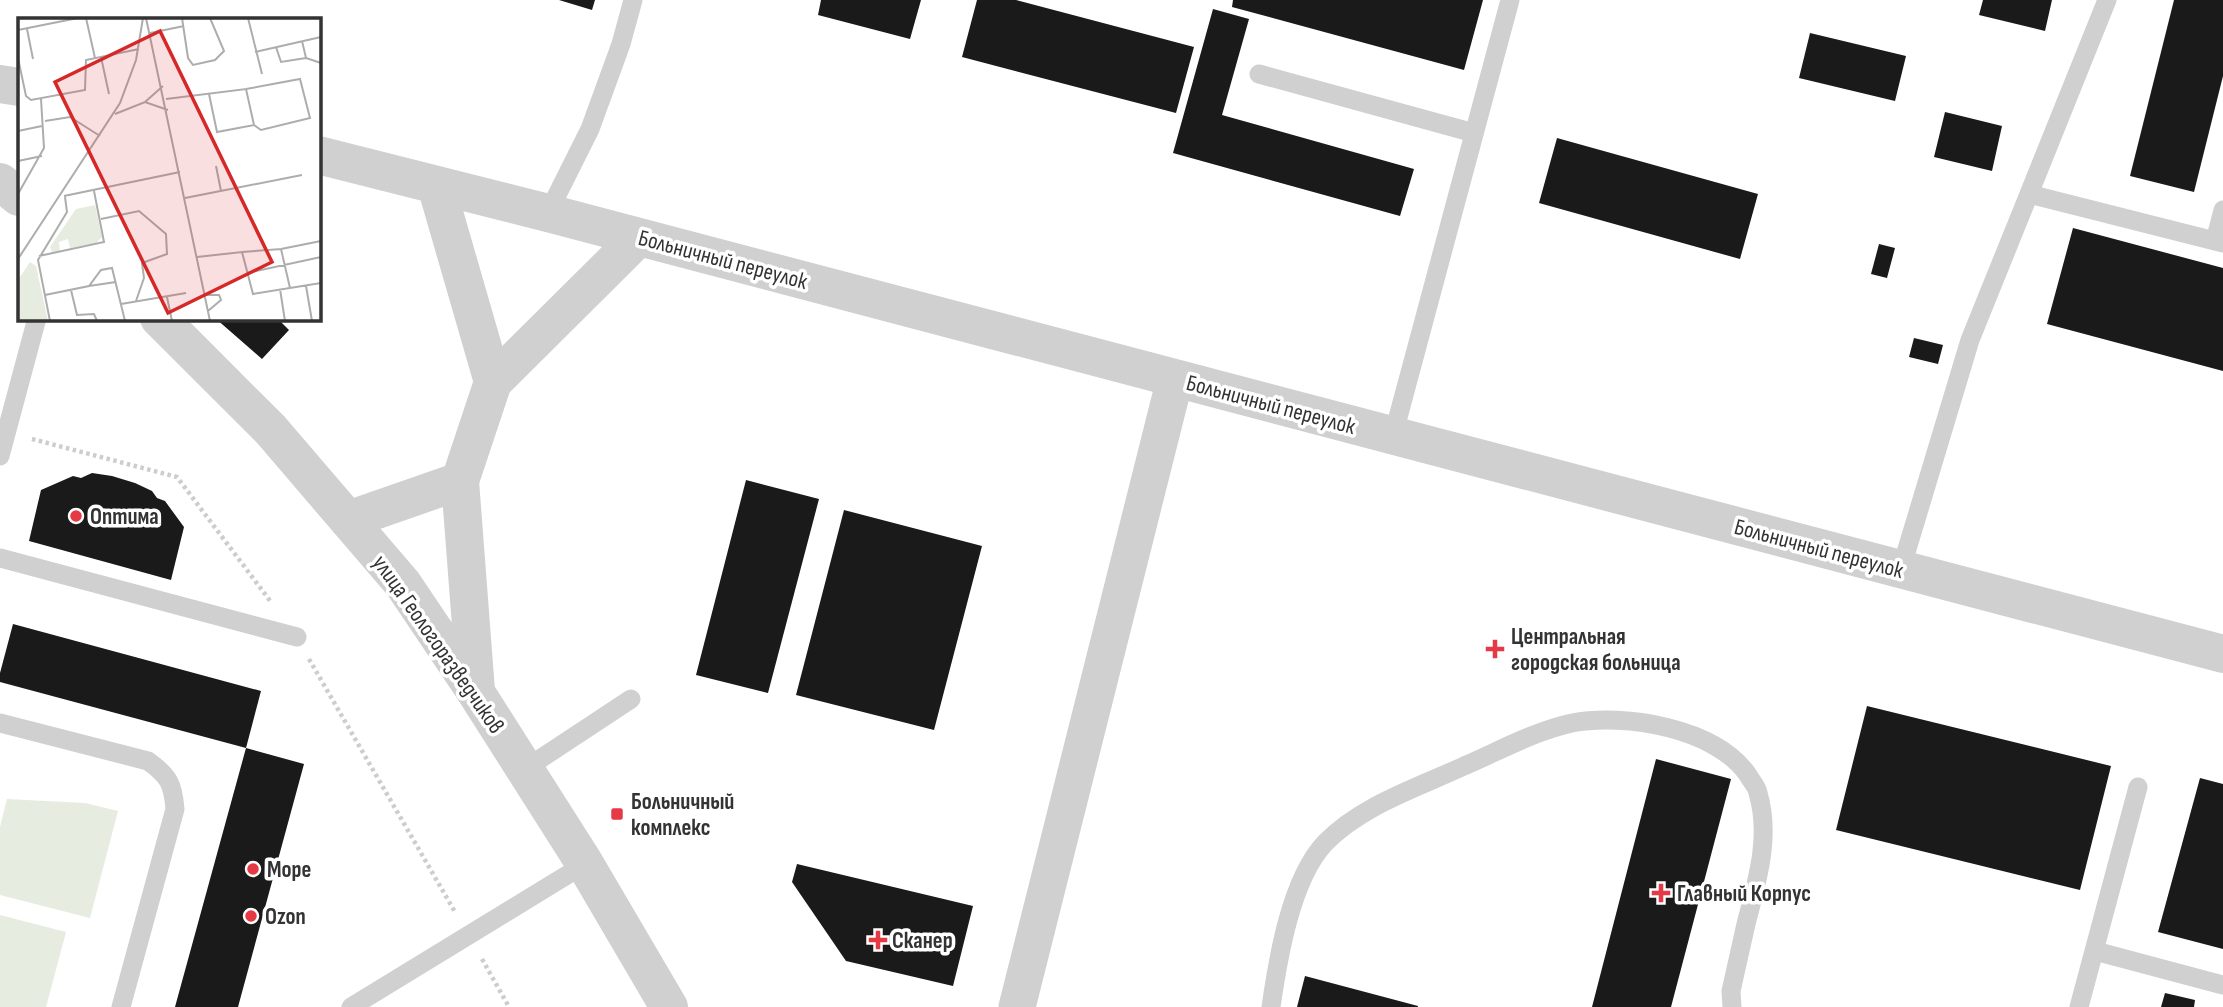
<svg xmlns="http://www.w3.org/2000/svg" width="2223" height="1007" font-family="'Sofia Sans Condensed',sans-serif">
<rect width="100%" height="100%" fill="#fff"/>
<!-- green -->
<path fill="#e6ecdf" d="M 7,799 L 85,803 L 118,811 L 90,918 L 0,895 L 0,827 Z
M 0,915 L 66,932 L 46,1007 L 0,1007 Z"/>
<!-- building -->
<path fill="#1a1a1a" d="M 559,0 L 595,0 L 592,10 Z
M 821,0 L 921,0 L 910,39 L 818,15 Z
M 977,0 L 1016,0 L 1194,47 L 1176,113 L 962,57 Z
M 1233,0 L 1483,0 L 1464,70 L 1232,7 Z
M 1983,0 L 2052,0 L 2045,31 L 1979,15 Z
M 2174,0 L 2223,0 L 2223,76 L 2194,192 L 2130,176 Z
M 1213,9 L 1249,19 L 1222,115 L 1414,169 L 1400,216 L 1173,153 Z
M 1810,33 L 1906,56 L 1895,101 L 1799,78 Z
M 1945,112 L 2002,126 L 1992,171 L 1934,157 Z
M 1557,138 L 1758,194 L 1740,259 L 1539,203 Z
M 2073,228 L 2223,268 L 2223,371 L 2047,324 Z
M 1879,244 L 1895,248 L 1887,278 L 1871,274 Z
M 215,318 L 277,318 L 289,330 L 262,359 Z
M 1914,338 L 1943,345 L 1938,364 L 1909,357 Z
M 92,473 L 112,476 L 135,483 L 152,491 L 157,498 L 165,501 L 184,527 L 171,580 L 29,541 L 41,490 L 73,476 L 81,478 Z
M 746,480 L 819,499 L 768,693 L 696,675 Z
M 844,510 L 982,546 L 934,730 L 796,695 Z
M 13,624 L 261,691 L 246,748 L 304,764 L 238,1007 L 175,1007 L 246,748 L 0,682 L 0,673 Z
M 1867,706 L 2111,766 L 2080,890 L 1836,830 Z
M 1656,759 L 1731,779 L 1671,1007 L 1592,1007 Z
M 2200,778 L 2223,784 L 2223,949 L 2158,932 Z
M 797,864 L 973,906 L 953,986 L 846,961 L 792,882 Z
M 1305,976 L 1418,1006 L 1418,1007 L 1297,1007 Z
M 2165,993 L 2195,1000 L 2194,1007 L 2161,1007 Z"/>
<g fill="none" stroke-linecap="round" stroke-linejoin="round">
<!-- path -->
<path stroke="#cdcdcd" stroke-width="4.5" stroke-dasharray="3.5 3.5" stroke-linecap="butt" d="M 32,439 L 177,477 L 271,602
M 309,659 L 455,912
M 482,959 L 509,1007"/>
<!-- service -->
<path stroke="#d0d0d0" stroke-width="19" d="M 1259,74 L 1474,133
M 2029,194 L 2107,0
M 548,213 L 590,129 L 621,44 L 633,0
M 2215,241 L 2223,210
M 1393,436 L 1510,0
M 0,456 L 37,318
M 0,558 L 297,637
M 1901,569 L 1970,340 L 2029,194 L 2223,243
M 0,723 L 148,761 C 169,776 173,784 175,809 L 121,1007
M 525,769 L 631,699
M 2095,951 L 2223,985
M 351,1007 L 585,864
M 1271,1007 C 1278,958 1291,879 1325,843 C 1362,805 1417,788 1464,766 C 1499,751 1535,731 1572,723 C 1625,713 1716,728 1748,775 C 1751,781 1757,786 1758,793 C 1771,837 1757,881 1746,924 C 1741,946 1736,968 1731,991 L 1732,1007
M 2079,1007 L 2138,787"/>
<!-- minor -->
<path stroke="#d0d0d0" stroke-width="37" d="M 1017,1007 L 1175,379"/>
<!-- tertiary -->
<path stroke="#d0d0d0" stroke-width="38" d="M 0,84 L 19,87
M 318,155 L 548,213 L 2223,654
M 0,182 L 19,197
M 436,185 L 493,382
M 159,318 L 271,430 L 403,584 L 477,694 L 585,864 L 669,1007
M 348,520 L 460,481
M 476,691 L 460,481 L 493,382 L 639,237"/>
</g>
<!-- markers -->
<g fill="#e63946" stroke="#fff" stroke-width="2.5">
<circle cx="76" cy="516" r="7"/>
<path d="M1491.5 638.5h7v7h7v7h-7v7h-7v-7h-7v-7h7z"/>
<rect x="610" y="807" width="14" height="14" rx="3.5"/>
<circle cx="253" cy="869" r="7"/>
<path d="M1657.5 882.5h7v7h7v7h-7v7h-7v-7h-7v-7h7z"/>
<circle cx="251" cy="916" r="7"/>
<path d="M874.5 929.5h7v7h7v7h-7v7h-7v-7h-7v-7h7z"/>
</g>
<g text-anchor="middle" stroke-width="7" stroke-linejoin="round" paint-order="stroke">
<!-- street labels -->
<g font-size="23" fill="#333" stroke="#fff">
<text transform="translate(723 259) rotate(15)" y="8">Больничный переулок</text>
<text transform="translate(1271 404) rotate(15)" y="8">Больничный переулок</text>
<text transform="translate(1819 548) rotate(15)" y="8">Больничный переулок</text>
<text transform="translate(439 644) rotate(55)" y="8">улица Геологоразведчиков</text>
</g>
<!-- poi labels -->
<g font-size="23" font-weight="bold" fill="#333" stroke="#fff" text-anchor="start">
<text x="90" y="524">Оптима</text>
<text x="1511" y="644">Центральная<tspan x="1511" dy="26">городская больница</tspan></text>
<text x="631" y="809">Больничный<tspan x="631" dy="26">комплекс</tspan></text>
<text x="267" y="877">Море</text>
<text x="1677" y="901">Главный Корпус</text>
<text x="265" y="924">Ozon</text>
<text x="892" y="948">Сканер</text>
</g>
</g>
<!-- overview -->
<g transform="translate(18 18)">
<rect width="303" height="303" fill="#fff"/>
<path d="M 77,187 L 84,219 L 78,225 L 52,230 L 50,221 L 41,224 L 42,233 L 34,234 L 32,229 L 58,191 ZM 12,244 L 18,248 L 30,303 L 0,303 L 0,262 Z" fill="#e6ecdf"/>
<path fill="none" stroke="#adadad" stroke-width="2" d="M 68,0 L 77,40M 128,0 L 192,303M 164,0 L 170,40 L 175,47 L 197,42 L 206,33 L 192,0M 230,0 L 244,56M 9,11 L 15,41M 0,12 L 60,0M 132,15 L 166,8M 284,23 L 288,40 L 303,45M 258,29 L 263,44 L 288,40M 237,34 L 303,19M 83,39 L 91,76M 0,40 L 8,78 L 13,82 L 67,72 L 68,42 L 121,31M 191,76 L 199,114 L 236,107 L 243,112 L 292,100 L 282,61 L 228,71M 148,81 L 228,71 L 236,107M 127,84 L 145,68M 97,96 L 127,84 L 150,92M 27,103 L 52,99 L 82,118M 0,113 L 24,108M 0,143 L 24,138M 198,148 L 203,173M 0,176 L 26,130 L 23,81M 46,178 L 162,154M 167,180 L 284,157M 83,201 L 121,193 L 148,216 L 149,236 L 124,245 L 126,260 L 118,283M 263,231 L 303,223M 224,234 L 263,231 L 272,270M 21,238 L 86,224 L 76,173M 179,239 L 224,234 L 235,276 L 303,265M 0,241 L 102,85 L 118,42 L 125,0M 229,255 L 303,239M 71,268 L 98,264M 288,268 L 294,303M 262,271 L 267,303M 53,272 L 59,297 L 76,296 L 79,303M 27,277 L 71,268 L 83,252 L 94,250 L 107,303M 187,277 L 201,277 L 203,282 L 190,293M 149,279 L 154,303M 103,286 L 168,275M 32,303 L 20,242 L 49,194 L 47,179"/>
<path fill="#d62828" fill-opacity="0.15" stroke="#d62828" stroke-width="3.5" d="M 142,13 L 254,244 L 150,295 L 37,64 Z"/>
<rect width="303" height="303" fill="none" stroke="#333" stroke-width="3.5"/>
</g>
</svg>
